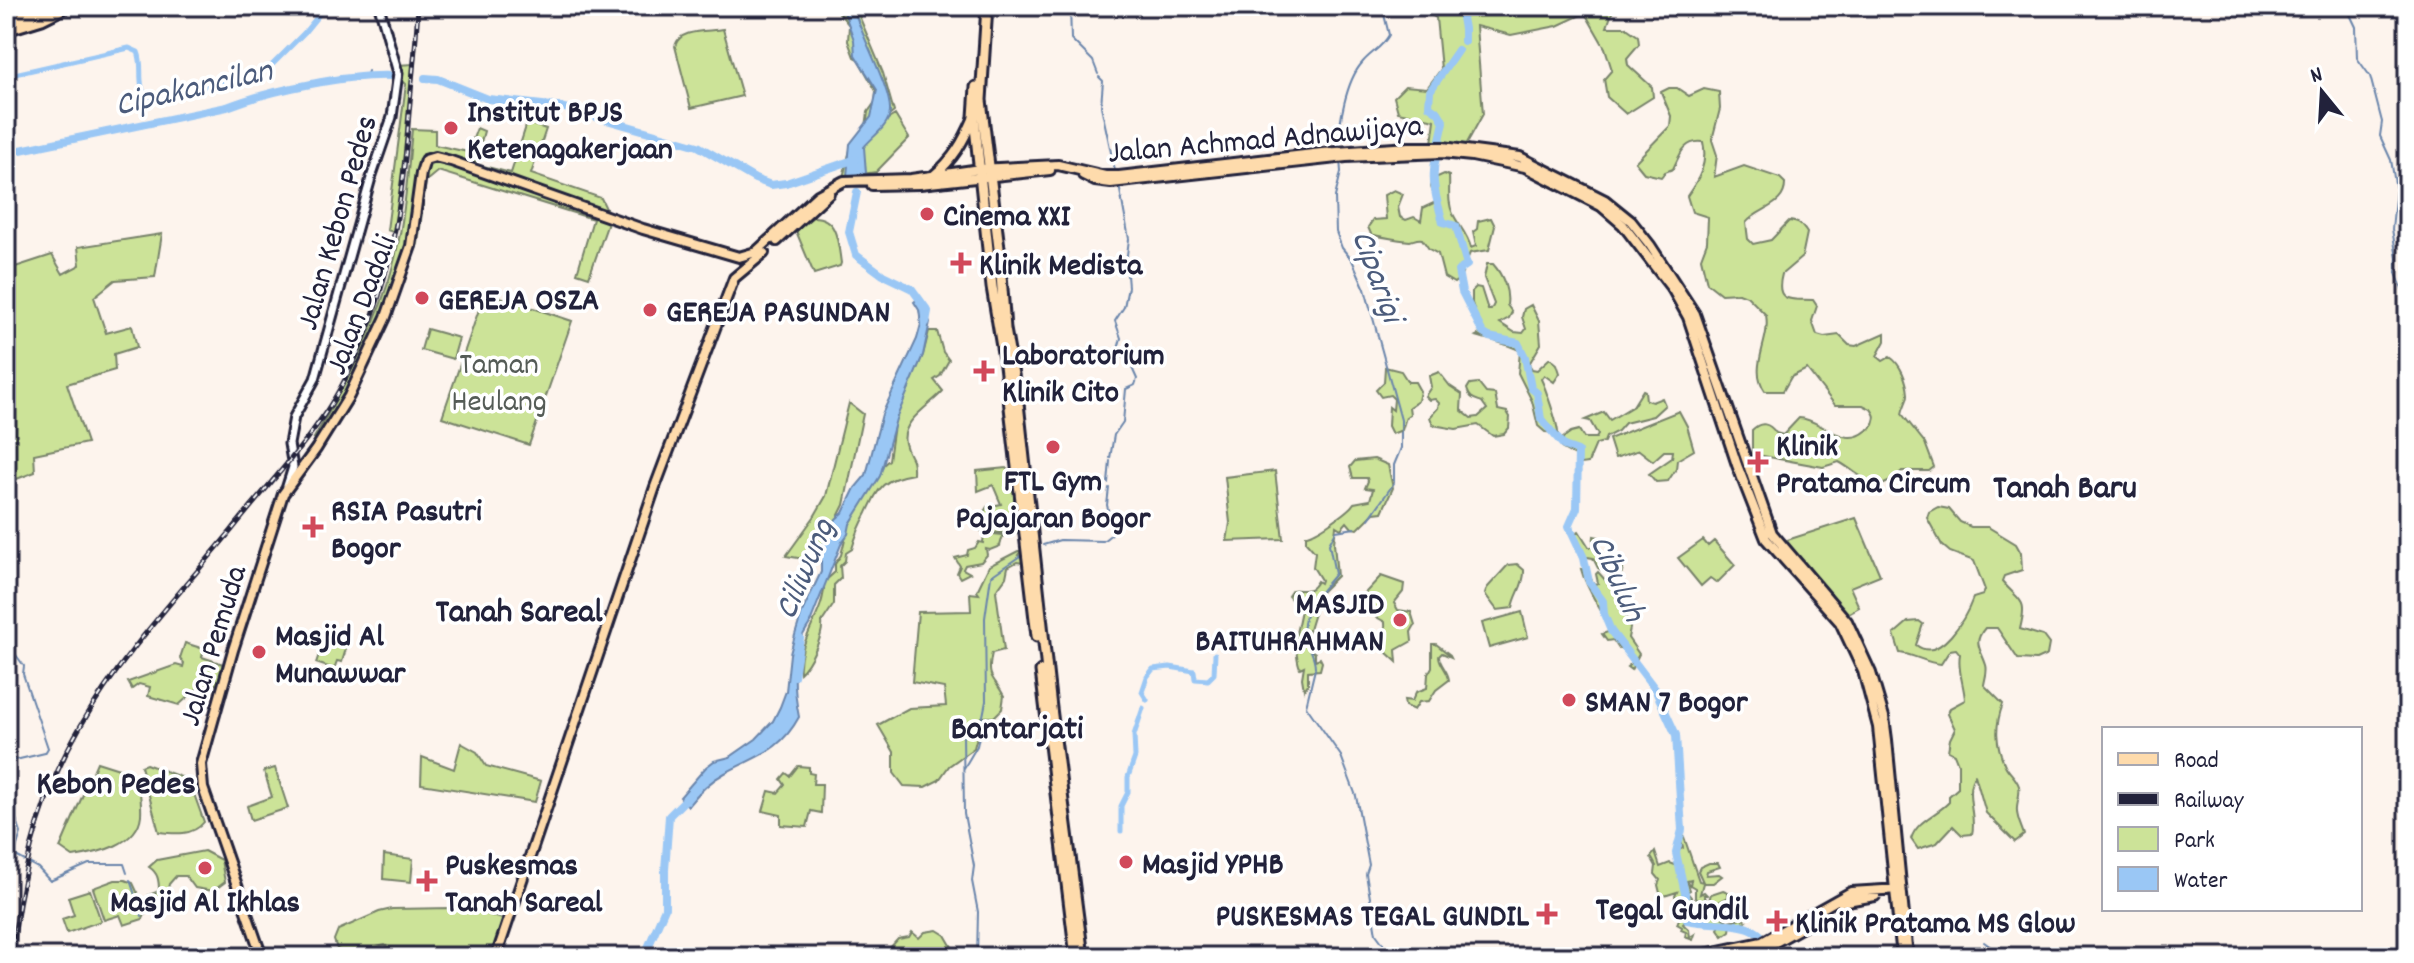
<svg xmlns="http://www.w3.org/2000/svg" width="2414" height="963" font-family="Dekko,sans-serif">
<rect width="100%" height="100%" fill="#fdf4ed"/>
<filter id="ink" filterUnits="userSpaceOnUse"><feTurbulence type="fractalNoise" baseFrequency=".0125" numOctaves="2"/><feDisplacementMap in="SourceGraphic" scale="16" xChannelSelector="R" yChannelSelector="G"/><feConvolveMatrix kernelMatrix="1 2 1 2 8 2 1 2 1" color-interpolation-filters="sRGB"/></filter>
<g filter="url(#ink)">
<!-- green -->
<path fill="#cce398" stroke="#77826a" stroke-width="2" d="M 837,6 L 855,6 L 883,73 L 894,112 L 875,127 L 895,115 L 909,138 L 876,172 L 843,177 L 851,146 L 866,127 L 868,112 L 875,102 L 876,91 L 858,59 L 854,57 L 848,41 L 849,25 L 839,13 Z
M 1416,6 L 1610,6 L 1613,10 L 1607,27 L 1625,27 L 1638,36 L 1639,44 L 1627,58 L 1628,65 L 1652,87 L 1653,97 L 1626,114 L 1607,97 L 1604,79 L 1612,70 L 1605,48 L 1585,13 L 1557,26 L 1511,35 L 1476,26 L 1483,114 L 1466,145 L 1432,143 L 1435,120 L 1398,112 L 1394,97 L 1405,86 L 1427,88 L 1441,69 L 1436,18 Z
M 723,29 L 742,96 L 691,108 L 675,46 C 680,28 708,32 723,29 Z
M 414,64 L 396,233 L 387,230 L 406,84 L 398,76 L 396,65 Z
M 1669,88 L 1677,88 L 1689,96 L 1704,89 L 1719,92 L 1720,109 L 1712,140 L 1717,155 L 1714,177 L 1744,166 L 1780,178 L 1785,183 C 1786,207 1757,208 1746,223 L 1748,239 L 1753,244 L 1771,240 L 1789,221 C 1799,222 1802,225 1807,233 L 1802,257 L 1782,274 C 1774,304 1792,299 1813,300 L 1817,306 L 1812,321 L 1817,335 L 1824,337 L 1839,335 L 1849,345 L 1856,346 L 1885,333 L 1885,341 L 1877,356 L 1883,361 L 1890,357 C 1901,364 1907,381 1908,394 C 1908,401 1903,406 1902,414 L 1925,443 L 1934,467 L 1929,471 L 1902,471 C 1877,500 1863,475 1839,462 L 1823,467 L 1752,454 L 1752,430 C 1761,421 1769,423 1776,433 L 1783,435 L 1799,418 C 1819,418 1844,450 1866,431 C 1871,428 1873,427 1874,421 C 1876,415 1874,414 1871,409 L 1863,405 L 1835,405 L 1807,369 L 1791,377 L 1783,391 L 1765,391 C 1748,366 1771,342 1766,315 L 1747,296 L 1739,293 L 1721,294 L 1707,283 L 1701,258 L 1707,242 L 1708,217 L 1692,212 L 1687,196 C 1699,179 1708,164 1703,142 C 1684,140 1680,154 1673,169 L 1665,172 L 1661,177 L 1644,173 L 1635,162 L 1670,126 L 1671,116 L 1661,92 Z
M 527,123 L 546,129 L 531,174 L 601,198 L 610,217 L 589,277 L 577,273 L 593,219 L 438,171 L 426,181 L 418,244 L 367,362 L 322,440 L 314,438 C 347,381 379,323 395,258 C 405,216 408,171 412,129 L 435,130 L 435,145 L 468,152 L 477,128 L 484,131 L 475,164 L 511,173 Z
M 1444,174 L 1449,176 C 1450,189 1447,202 1453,214 C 1459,226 1468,235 1471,248 L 1476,246 L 1473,232 L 1477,229 L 1478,221 L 1491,218 L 1495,226 L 1489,250 L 1470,253 L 1460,278 L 1454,283 L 1444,277 L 1438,254 L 1429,249 L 1422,239 C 1418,238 1414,240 1410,241 C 1406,241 1375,236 1371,234 L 1368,227 L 1373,220 L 1386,219 L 1384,195 L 1394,190 L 1403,194 L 1398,207 L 1400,217 L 1406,220 L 1414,217 L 1421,221 L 1423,208 L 1436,202 L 1431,187 L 1433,179 Z
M 813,217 C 838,217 838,243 841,263 L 840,266 L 814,274 L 796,231 Z
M 162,234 L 155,277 L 115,280 L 94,297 L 106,333 L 132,326 L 137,347 L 114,354 L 115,370 L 67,384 L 87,443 L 34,454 L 35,472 L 6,483 L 6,270 L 52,255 L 63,274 L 80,265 L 78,247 Z
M 1487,264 L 1493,264 C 1503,275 1509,291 1507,305 L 1512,312 L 1509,318 L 1500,323 L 1514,332 L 1523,333 L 1526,329 L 1522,317 L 1524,309 L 1531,305 L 1539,321 L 1541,344 L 1529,364 L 1532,369 L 1537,370 L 1550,358 L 1557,364 L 1560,373 L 1554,382 L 1544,375 L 1541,379 C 1545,387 1558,424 1558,433 L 1545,432 L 1538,426 L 1532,401 L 1518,373 L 1520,351 C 1510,344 1489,340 1476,336 L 1482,333 L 1472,303 L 1472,291 L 1476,287 L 1481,288 L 1488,310 L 1491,310 L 1494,304 L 1484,278 Z
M 485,292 L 572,321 L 529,445 L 442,417 Z
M 427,329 L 459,338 L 453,359 L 421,350 Z
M 929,331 L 937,331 L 943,352 L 949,360 L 940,376 L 934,380 L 943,391 C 931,405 900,421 905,443 C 908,458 914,454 913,474 C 882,479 879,487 867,513 C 860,525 856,535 852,549 L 846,553 L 845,561 L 840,566 L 841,578 L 834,585 L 834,604 L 822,622 C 824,635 810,664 800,673 C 797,638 826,614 824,582 L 835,572 L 835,564 L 841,555 L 848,527 L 883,465 L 889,460 L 895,418 L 923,355 Z
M 1385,367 L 1401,371 L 1408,382 L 1415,382 L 1420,391 L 1418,401 L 1409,407 L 1410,414 L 1406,417 L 1402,430 L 1392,434 L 1388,426 L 1389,407 L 1393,410 L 1394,399 L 1390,395 L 1381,397 L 1376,390 L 1384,382 Z
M 1439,372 L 1450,386 L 1462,394 L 1461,410 L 1471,418 L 1478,417 L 1487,409 L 1482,402 C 1474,399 1470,399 1467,389 L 1470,384 L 1478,383 L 1486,393 L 1495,394 L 1498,410 L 1507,412 L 1510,417 L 1509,428 L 1504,434 L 1493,436 L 1478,425 L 1456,429 L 1433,425 L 1430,417 L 1438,408 L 1439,403 L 1435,399 L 1429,400 L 1425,396 L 1431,387 L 1429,376 Z
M 1643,390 L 1645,391 L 1646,400 L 1652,402 L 1662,398 L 1665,405 L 1653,416 L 1625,423 L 1618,431 L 1606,437 L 1604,442 L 1596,444 L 1588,463 L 1581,464 L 1575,456 L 1561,448 L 1563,438 L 1571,432 L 1579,430 L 1584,438 L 1596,438 L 1598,435 L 1590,421 L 1585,420 L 1604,412 L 1610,420 L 1633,406 Z
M 849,403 L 863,414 L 844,505 L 816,561 L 786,556 L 814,517 L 826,496 Z
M 1679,411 L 1687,426 L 1694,450 L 1677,460 L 1676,469 L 1668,481 L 1656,482 L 1649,474 L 1672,458 L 1673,451 L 1664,451 L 1653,461 L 1639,450 L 1615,458 L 1609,439 Z
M 1374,459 L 1388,465 L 1393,488 L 1382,512 L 1374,513 L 1358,529 L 1352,528 L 1347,522 L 1341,529 L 1336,526 L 1334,543 L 1337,576 L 1315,598 L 1315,610 L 1308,633 L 1304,633 L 1309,648 L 1315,653 L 1315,660 L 1320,658 L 1322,662 L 1320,670 L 1308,671 L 1308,684 L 1304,690 L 1302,678 L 1304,666 L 1300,668 C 1296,659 1298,651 1294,643 L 1301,610 L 1288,596 L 1292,590 C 1304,589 1310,594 1317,581 L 1320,583 L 1321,580 L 1313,567 L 1315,552 L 1306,542 L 1306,535 C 1315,535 1349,511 1354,503 L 1370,500 L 1373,489 L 1365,488 L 1368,481 L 1367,478 L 1353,478 L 1350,467 L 1355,461 Z
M 1006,468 L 1014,478 L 1014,506 L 1019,532 C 1007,534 994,533 981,531 L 981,516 L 987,507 L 1001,504 L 993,485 L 978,491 L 977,471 Z
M 1275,471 L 1283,539 L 1227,541 L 1230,523 L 1225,477 Z
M 1938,507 L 1949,509 L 1960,522 L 1971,527 L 1988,527 L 2016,544 L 2021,553 L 2022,570 L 2004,576 L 2002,581 C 2020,603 2028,597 2020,629 L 2043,636 L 2049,644 L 2047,655 L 2036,660 L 2018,659 L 1997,628 L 1985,628 C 1972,643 1981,649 1986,665 C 1988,671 1985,678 1984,685 L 2003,704 C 1995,725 1995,743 2005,765 C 2009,773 2016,777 2019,786 C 2021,795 2016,802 2017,811 C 2017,819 2022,828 2024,835 L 2015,842 L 1986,813 L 1975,775 C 1963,791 1977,815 1972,834 L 1962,835 L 1953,826 L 1937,843 L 1918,849 L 1911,839 C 1917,820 1937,815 1949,802 L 1949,796 L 1958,788 L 1958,764 L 1954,754 L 1948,751 L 1950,739 L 1955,729 L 1948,714 L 1950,708 L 1965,700 C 1964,684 1957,670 1960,654 L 1956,649 L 1950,650 L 1941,664 C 1926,663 1915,655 1900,653 L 1894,634 L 1908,622 L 1919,621 L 1923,624 L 1916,645 C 1940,664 1966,617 1973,598 L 1983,595 L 1985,590 L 1974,561 L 1950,552 L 1942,545 L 1927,518 L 1929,512 Z
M 1856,518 L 1880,575 L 1850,587 L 1859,607 L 1845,615 L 1784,541 Z
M 1579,531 L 1589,547 L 1593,547 L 1594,536 L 1599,537 L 1599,550 L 1605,568 L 1623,568 L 1618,585 L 1621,604 L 1630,628 L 1628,638 L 1639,654 L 1631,670 L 1627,667 L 1633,662 L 1633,657 L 1624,649 L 1619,649 L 1613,640 L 1607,641 L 1602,634 L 1611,631 C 1602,609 1587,592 1581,569 L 1586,570 L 1594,584 L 1598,583 L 1596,574 L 1598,572 L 1607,582 L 1611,580 L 1607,573 L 1598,568 L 1593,558 L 1581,556 L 1574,534 Z
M 984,533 L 1003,535 L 1000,546 L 990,550 L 986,549 L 987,555 L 981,562 L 965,565 L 963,569 L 970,573 L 960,578 L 957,573 L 960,566 L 955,558 L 967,555 L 968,550 L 975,548 L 979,542 L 983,543 Z
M 1703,540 L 1708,546 L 1714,541 L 1735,565 L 1717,583 L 1710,578 L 1701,586 L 1678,558 Z
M 1018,551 L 1021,551 L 1018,555 L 1024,557 L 1023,563 L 1017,562 L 1008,567 L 1006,577 L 996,591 L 1004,650 L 992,653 C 986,680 994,676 1004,696 L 1002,709 L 994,717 L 982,717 L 974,748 L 949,766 L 939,780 L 925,787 L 904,786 L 894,773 L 894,752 L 878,725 L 909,708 L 946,706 L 944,688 L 912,682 L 918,612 L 971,611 L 970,593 L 979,594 L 977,591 L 989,566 Z
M 1517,564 L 1524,570 C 1525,585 1515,594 1513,608 L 1497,610 L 1485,594 L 1487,588 L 1508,565 Z
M 1381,576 L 1404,584 L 1403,592 L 1394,603 L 1398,610 L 1411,612 L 1415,625 L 1411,632 L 1412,641 L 1396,650 L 1397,662 L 1386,652 L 1385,622 L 1371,614 L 1370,600 L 1365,593 Z
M 1522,612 L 1528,637 L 1489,648 L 1482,623 Z
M 326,634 L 348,642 L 342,662 L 337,661 L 334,669 L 316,663 Z
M 185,643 L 204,649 L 202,657 L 223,664 L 217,684 L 199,687 L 179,705 L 148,696 L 150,687 L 139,684 L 132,689 L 128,682 L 176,665 L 183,667 L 184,663 L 180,658 Z
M 1432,644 L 1436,644 L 1450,655 L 1451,657 L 1442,653 L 1439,656 C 1440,666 1448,670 1449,680 L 1436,690 L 1429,701 L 1419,702 L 1414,710 L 1405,706 L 1404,700 L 1412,701 L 1416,692 L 1427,688 L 1428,674 L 1432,667 Z
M 461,743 L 477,752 L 486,766 L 541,781 L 535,802 L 421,784 L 422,757 L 454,769 Z
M 97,762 L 138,775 C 139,788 142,802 141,815 C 138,845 98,853 73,857 L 60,848 Z
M 146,764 L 189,780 L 204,822 C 193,836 175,834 159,832 L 141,766 Z
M 798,766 L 809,767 L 809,773 L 814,774 L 813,784 L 822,784 L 821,813 L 811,811 L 807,827 L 781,825 L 781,815 L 763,811 L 769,791 L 778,793 L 785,785 L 781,779 L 786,773 L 790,776 Z
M 275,768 L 288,808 L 251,820 L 247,806 L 272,797 L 264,771 Z
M 1684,837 L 1699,881 L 1703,882 L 1698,871 L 1700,867 L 1709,863 L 1718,863 L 1720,867 L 1707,871 L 1706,875 L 1719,874 L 1722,876 L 1713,883 L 1703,883 L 1700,894 L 1704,892 L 1707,895 L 1704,895 L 1706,899 L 1700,901 L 1695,898 L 1695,888 L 1690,885 L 1691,880 L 1687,881 L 1690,890 L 1687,892 L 1691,897 L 1690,912 L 1698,917 L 1687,920 L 1683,924 L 1689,930 L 1690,937 L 1695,934 L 1693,940 L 1685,937 L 1686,932 L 1681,930 L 1682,927 L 1677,924 L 1683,909 L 1675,896 L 1677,892 L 1661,897 L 1658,885 L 1660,880 L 1655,874 L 1656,866 L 1651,857 L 1655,852 L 1660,867 L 1670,863 L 1675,865 L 1679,859 L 1675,848 L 1678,847 L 1679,850 L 1683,848 L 1681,840 Z
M 204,851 L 221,860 L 225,882 L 213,891 L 195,888 L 186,876 L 176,876 L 169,884 L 166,897 L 152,901 L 149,895 L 159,891 C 159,880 158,873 149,867 L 157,860 Z
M 384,855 L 413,859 L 411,882 L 383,879 Z
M 115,880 L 125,880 L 133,883 L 146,911 L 143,919 L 124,925 L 120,915 L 104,920 L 93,888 Z
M 90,890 L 101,921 L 67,933 L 62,919 L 74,915 L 68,897 Z
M 1723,890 L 1728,892 L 1728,897 L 1719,902 L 1722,906 L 1730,907 L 1723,911 L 1723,918 L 1728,921 L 1741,918 L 1746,921 L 1740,927 L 1731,925 L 1730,931 L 1723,936 L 1718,929 L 1722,922 L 1712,925 L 1704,916 L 1711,894 Z
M 453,908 L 478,911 L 508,921 L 495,957 L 402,957 L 385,945 L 367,949 L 397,957 L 343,957 L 355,950 L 343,952 L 337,949 L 334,940 L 338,930 L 379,912 L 392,909 Z
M 937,930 L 945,935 L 952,947 L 949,949 L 951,955 L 958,957 L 893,957 L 889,949 L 898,939 L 909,937 L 912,932 L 919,938 L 925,932 Z"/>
<!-- water -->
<path fill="#9ac7f5" stroke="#6a85ab" stroke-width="2" d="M 842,6 L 853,6 C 859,32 892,90 890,112 C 889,126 872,137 864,147 L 866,173 L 847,176 L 850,144 L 871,117 L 877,90 L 855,55 L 854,40 Z
M 920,297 L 930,322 L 923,355 L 896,419 L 880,476 L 850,524 L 848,534 L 842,542 L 809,625 C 791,650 793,688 799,717 C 780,752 758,755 725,773 C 710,781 698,793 688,806 L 680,797 L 706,767 L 714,761 L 730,757 L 756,739 L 773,721 L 780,707 L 786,691 L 790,654 L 795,635 L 802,612 L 821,572 L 821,548 L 836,519 L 843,513 L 855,488 L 866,475 L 882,414 L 917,339 L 921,324 L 919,310 L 914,302 Z"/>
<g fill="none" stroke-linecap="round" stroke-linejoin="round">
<!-- stream -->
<path stroke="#6a85ab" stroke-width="2" d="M 1070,6 L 1071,39 L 1093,61 L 1098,74
M 2346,6 L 2356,27 L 2357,58 L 2370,76 L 2382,122 L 2380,136 L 2391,160 L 2396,189 L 2392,229 L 2397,258 L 2396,273 L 2408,303
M 367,74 L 368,71
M 1099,77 L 1103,81 L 1101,106 L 1115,171
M 1339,149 C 1338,125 1346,81 1362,63 C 1371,52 1382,48 1389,35 L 1382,6
M 1340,159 L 1341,172 L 1335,197 L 1336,232 L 1342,248 L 1352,260 L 1365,289 L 1401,420 L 1401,448 L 1394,465 L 1394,483 L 1369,519
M 1110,458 L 1114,435 L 1123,422 L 1126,389 L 1135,385 L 1137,379 L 1128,359 L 1117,353 L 1121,338 L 1115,321 L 1124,307 L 1128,287 L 1126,263 L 1129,239 L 1119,185
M 1108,483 L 1110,461
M 1043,545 L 1060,540 L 1103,541 L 1113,533 L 1107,505 L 1109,488
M 6,612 L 13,634 L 13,651 L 24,666 L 23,674 L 48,748 L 45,753 L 7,762 L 12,807 L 21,833 L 14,855 L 38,868 L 50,881 L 89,864 L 124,864 L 127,873
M 1315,667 C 1315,655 1308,647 1305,636 C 1298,613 1321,591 1335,574 L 1329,544 L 1336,531 L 1355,528
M 1315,669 L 1306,706 L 1341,756 L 1356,796 L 1369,865 L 1366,874 L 1376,934 L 1393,957
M 963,734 L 964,814 L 974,866 L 972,881 L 978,912 L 977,957
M 964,768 L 977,746 L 986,701 L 985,618 L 991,576 L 1023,554
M 130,880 L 142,916
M 1984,942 L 1998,952 L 2006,952 L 2009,957"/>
<!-- canal -->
<path stroke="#9ac7f5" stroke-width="5" d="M 267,70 L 304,33 L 326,6
M 6,76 L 129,48 L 138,52 C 145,68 134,87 151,101 L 243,77
M 248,76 L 262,73
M 1147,700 L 1142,692 L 1147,677 L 1153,669 L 1170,667 L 1194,671 L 1195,679 L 1208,680 L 1214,674 L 1215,654
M 1121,831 L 1121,806 L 1128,792 L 1128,777 L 1135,757 L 1134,735 L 1143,708"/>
<!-- river -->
<path stroke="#9ac7f5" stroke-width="8" d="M 1460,6 L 1464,29 L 1464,41
M 425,78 L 438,79 L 488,99 L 561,107 L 698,146 L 755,179 L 771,185 L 786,183
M 1439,144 L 1444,122 L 1438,112 L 1429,106 L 1430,91 L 1458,50
M 6,153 L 227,107 C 271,90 347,74 394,76
M 1436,158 C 1430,179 1437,202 1443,222 L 1456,226 L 1467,265 L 1458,271 L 1462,292 L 1483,333 L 1489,337 L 1518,343 L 1525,357 L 1531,388 L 1537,393 L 1541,419 L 1564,446 L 1578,451 L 1577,508 L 1569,526 L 1584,558 L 1589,582 L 1603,601 L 1604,614 L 1611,631 L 1655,689 L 1676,735 L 1682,830 L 1676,853 L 1685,893 L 1687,920 C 1724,928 1760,914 1774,957
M 789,182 L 856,159
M 857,192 L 849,232 L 856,255 L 883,275 L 912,289 L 928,311 L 926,322
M 794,676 L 800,638
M 644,957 L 665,908 L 665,870 L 669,816 L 690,795"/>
<defs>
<path id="secondary" d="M 287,486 L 293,467 L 289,444 L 294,417 L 315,379 L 371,178 L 392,117 L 398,73 L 379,6"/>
<path id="primary" d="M 1083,175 L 1095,181 L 1111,183 L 1346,157 L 1442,153 L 1472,156 L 1525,167 L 1601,206 L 1623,225 L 1673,290 L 1688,317 L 1737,465 L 1766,539 L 1840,622 L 1863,671 L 1878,727 L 1902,957
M 933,176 C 954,159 963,142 974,117
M 872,185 L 920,184 L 1050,170
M 777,241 L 829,193
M 1841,902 L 1875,896
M 262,957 L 203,788 L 201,764 L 233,650 L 283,494 L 316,449 L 349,396 L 386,317 L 411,246 L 421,173 L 425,160 L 435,157 L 451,161 L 643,229 L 739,257 L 756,252 L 818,195 L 844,181 L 911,179 L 980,169 L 1058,165 L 1105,176 L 1119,176 L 1322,153 L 1409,147 L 1443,147 L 1520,157 L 1605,200 L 1631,221 L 1650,245 L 1695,314 L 1772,533 L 1847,621 L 1871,673 L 1884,717 L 1887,740 L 1908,957
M 496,957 L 655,487 L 734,278 L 764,253
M 1690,957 L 1762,942 L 1851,892 L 1899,889
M 1723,957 L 1772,944 L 1817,919"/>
<path id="trunk" d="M 987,6 L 981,100 L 999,248 L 1005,329 L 1018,403 L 1051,708 L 1083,957
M 6,30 L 42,19 L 68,6
M 976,87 L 974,117 L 992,287 L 1005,365 L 1037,636
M 1041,671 L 1076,957"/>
<path id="motorway" d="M 6,17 L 37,6
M 6,25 L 59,6"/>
</defs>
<!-- secondary casing -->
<use href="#secondary" stroke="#22223b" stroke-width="13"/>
<!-- primary casing -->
<use href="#primary" stroke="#22223b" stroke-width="14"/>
<!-- trunk casing -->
<use href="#trunk" stroke="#22223b" stroke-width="15"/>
<!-- motorway casing -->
<use href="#motorway" stroke="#22223b" stroke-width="16"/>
<!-- secondary -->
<use href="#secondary" stroke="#fff" stroke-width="7"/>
<!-- primary -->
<use href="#primary" stroke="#fedbac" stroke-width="8"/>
<!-- trunk -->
<use href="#trunk" stroke="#fedbac" stroke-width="9"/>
<!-- motorway -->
<use href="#motorway" stroke="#fedbac" stroke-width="10"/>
<defs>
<path id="rail" d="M 12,957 C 20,877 39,797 80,727 C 121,656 179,594 231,531 C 268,484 312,440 341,387 C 384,309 399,226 407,138 C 410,94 416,50 418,6"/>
</defs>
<!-- rail casing -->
<use href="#rail" stroke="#22223b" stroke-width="5"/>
<!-- rail -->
<use href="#rail" stroke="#fff" stroke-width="2" stroke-dasharray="6" stroke-linecap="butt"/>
</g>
</g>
<!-- markers -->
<g fill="#d1495b" stroke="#fff" stroke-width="3">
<circle cx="451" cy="128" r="8"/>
<circle cx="927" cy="214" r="8"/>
<path d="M957 251h8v8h8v8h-8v8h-8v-8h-8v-8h8z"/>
<circle cx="422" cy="298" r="8"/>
<circle cx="650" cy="310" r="8"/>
<path d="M980 359h8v8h8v8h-8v8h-8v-8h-8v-8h8z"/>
<circle cx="1053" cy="447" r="8"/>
<path d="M1754 450h8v8h8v8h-8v8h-8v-8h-8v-8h8z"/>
<path d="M309 515h8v8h8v8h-8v8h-8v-8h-8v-8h8z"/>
<circle cx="1400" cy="620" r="8"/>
<circle cx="259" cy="652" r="8"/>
<circle cx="1569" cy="700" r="8"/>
<circle cx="1126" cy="862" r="8"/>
<circle cx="205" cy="868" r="8"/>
<path d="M423 869h8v8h8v8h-8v8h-8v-8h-8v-8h8z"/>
<path d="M1543 902h8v8h8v8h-8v8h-8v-8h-8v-8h8z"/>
<path d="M1773 909h8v8h8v8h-8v8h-8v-8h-8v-8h8z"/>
</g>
<g text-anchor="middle" stroke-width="7" stroke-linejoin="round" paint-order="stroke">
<!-- poi labels -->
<g font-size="32" font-weight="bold" fill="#22223b" stroke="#fff" text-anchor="start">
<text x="467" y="121">Institut BPJS<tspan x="467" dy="37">Ketenagakerjaan</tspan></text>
<text x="943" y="225">Cinema XXI</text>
<text x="979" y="274">Klinik Medista</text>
<text x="438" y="309">GEREJA OSZA</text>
<text x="666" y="321">GEREJA PASUNDAN</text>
<text x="1002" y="364">Laboratorium<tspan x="1002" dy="37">Klinik Cito</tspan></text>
<text x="1776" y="455">Klinik<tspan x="1776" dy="37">Pratama Circum</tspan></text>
<text x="1053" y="490" text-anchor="middle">FTL Gym<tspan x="1053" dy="37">Pajajaran Bogor</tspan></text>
<text x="331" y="520">RSIA Pasutri<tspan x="331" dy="37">Bogor</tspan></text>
<text x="1384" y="613" text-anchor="end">MASJID<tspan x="1384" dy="37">BAITUHRAHMAN</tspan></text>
<text x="275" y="645">Masjid Al<tspan x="275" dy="37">Munawwar</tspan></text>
<text x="1585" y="711">SMAN 7 Bogor</text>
<text x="1142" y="873">Masjid YPHB</text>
<text x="445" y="874">Puskesmas<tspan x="445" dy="37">Tanah Sareal</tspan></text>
<text x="205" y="911" text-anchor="middle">Masjid Al Ikhlas</text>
<text x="1529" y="925" text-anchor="end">PUSKESMAS TEGAL GUNDIL</text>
<text x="1795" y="932">Klinik Pratama MS Glow</text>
</g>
<!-- street labels -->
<g font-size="32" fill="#22223b" stroke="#fff">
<text transform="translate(1265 137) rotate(-5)" y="11">Jalan Achmad Adnawijaya</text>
<text transform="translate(335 222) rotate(-74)" y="11">Jalan Kebon Pedes</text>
<text transform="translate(359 304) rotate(-69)" y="11">Jalan Dadali</text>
<text transform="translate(211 645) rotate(-73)" y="11">Jalan Pemuda</text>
</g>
<!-- park labels -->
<g font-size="32" fill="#555c57" stroke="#fff">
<text x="499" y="373">Taman<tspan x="499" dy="37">Heulang</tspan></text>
</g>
<!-- water labels -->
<g font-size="34" font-style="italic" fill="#4c5c7c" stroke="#fff">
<text transform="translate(193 85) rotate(-13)" y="12">Cipakancilan</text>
<text transform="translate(1380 275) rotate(70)" y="12">Ciparigi</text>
<text transform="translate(802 568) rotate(-67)" y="12">Ciliwung</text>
<text transform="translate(1620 577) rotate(66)" y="12">Cibuluh</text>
</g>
<!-- neighbourhood labels -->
<g font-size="34" font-weight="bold" fill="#22223b" stroke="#fff">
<text x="2065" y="497">Tanah Baru</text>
<text x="519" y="621">Tanah Sareal</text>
<text x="1017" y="738">Bantarjati</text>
<text x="116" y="793">Kebon Pedes</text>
<text x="1672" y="919">Tegal Gundil</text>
</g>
</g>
<!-- margin -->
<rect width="2414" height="963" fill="none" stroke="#fff" stroke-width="32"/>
<rect x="16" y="16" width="2382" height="931" fill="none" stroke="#22223b" stroke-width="3" filter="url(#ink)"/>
<!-- legend -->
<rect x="2102" y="727" width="260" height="184" fill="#ffffff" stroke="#a7a7b1" stroke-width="2"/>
<rect x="2118" y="753" width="40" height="12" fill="#fedbac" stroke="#a7a7b1" stroke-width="2"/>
<text x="2174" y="767" font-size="24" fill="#22223b">Road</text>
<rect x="2118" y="793" width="40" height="12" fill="#22223b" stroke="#a7a7b1" stroke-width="2"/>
<text x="2174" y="807" font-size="24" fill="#22223b">Railway</text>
<rect x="2118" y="827" width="40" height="24" fill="#cce398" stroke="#a7a7b1" stroke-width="2"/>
<text x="2174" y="847" font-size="24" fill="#22223b">Park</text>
<rect x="2118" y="867" width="40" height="24" fill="#9ac7f5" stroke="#a7a7b1" stroke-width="2"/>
<text x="2174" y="887" font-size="24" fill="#22223b">Water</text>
<!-- north arrow -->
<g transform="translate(2322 92) rotate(342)" stroke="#ffffff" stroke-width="6" paint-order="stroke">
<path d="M0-6L14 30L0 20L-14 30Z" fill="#22223b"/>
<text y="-12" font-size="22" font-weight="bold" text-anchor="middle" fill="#22223b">N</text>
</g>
</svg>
